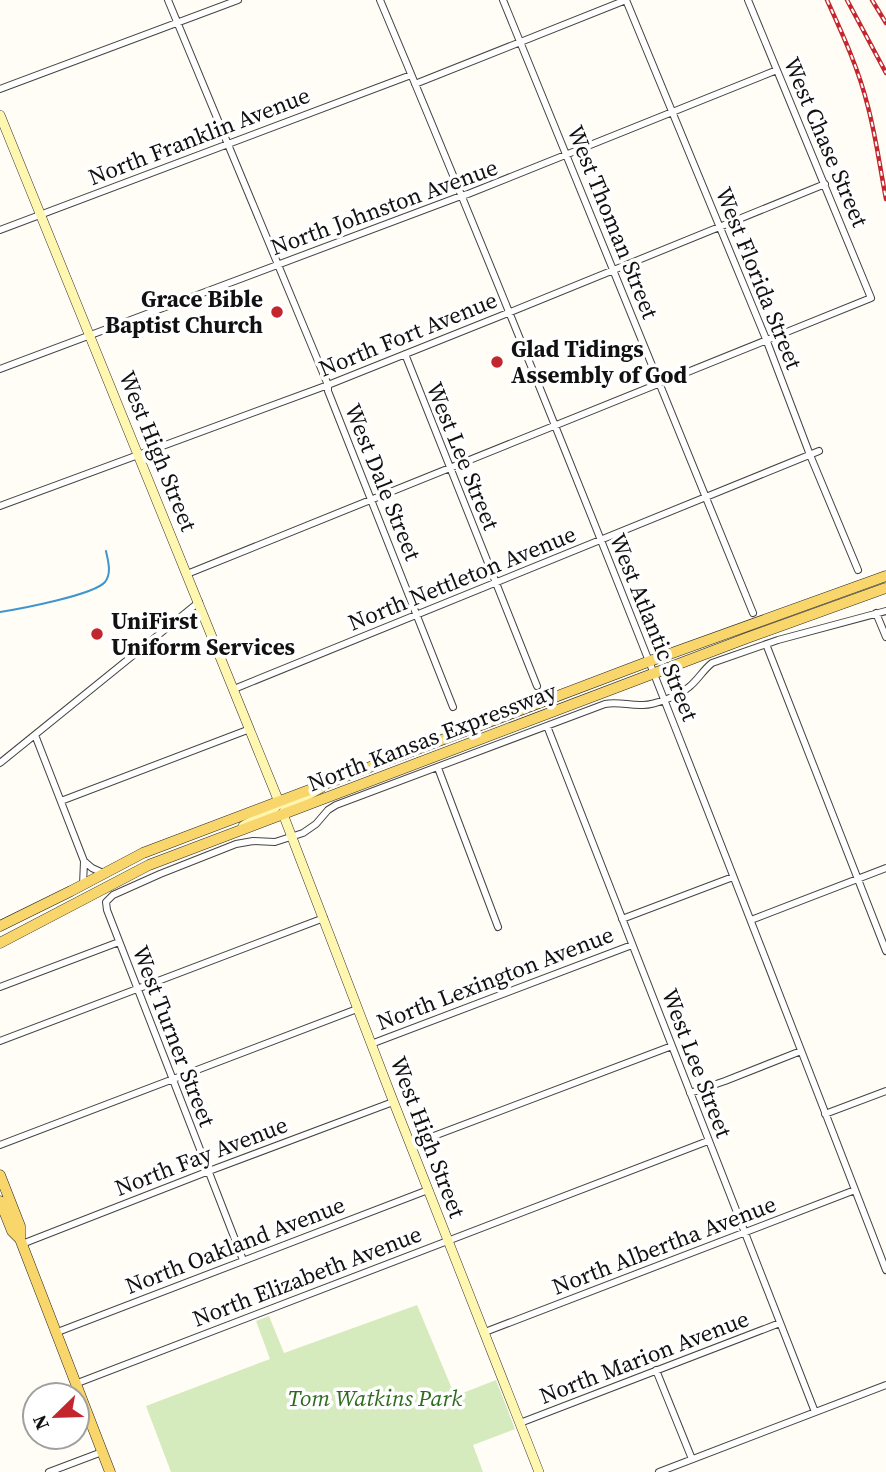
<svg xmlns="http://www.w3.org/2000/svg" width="886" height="1472" font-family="'Source Serif 4',serif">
<rect width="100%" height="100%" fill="#fffdf5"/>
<!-- green -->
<path fill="#d5ebbd" d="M 417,1305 L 455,1396 L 496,1380 L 515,1429 L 473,1445 L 483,1472 L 171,1472 L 146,1406 L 270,1359 L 256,1321 L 269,1316 L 284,1353 Z"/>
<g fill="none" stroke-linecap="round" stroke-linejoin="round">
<!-- stream -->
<path stroke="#3f96cf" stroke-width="2" d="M 0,612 C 19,609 94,595 105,582 C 112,573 108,561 106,551"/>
<defs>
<path id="street" d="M 168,0 L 328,385 L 328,391 L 453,707
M 380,0 C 557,420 722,845 886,1270
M 503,0 L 753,613
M 626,0 L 766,339 L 810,455 L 858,570
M 415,84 L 626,0
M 0,89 L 238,0
M 0,230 L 411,75
M 405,354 L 537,686
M 0,369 L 461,196 L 468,194 L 777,70
M 0,506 L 328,385 L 508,313 L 825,184
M 187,574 L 871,298 L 748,0
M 876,613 L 886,637
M 766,644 L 886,951
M 234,689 L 819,451
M 547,726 L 815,1412
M 35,735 L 84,861 L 83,885
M 0,763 L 199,602
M 438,768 L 498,927
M 61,801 L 250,729
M 84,861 L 92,868 L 103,873
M 622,919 L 733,877
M 751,920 L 886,868
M 0,987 L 119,942
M 0,1041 L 324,918
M 371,1044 L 632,945
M 690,1093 L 725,1081 L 801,1051
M 825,1114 L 886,1091
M 0,1145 L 357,1009
M 410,1145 L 672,1046
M 22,1244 L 209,1171 L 393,1102
M 243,1260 L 107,910 L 106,902 L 113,895 L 160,874 L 236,844 L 253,841 L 275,842 L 303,833 L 316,824 L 328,810 L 336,805 L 605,704 C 618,701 630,706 643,705 C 655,705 680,695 689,687 C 698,680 703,670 712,663 L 778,640 L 886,611
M 485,1332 L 855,1190
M 55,1333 L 428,1190
M 656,1370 L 692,1459
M 75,1384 L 708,1141
M 520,1423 L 780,1323
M 49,1472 L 102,1452
M 659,1472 L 886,1385"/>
<path id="secondary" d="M 0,115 L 279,802 C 273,815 255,818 243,826
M 321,788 L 286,807 L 283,814 L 392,1098 L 539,1472"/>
<path id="primary" d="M 0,926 L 71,891 L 143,853 L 650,661 L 886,576
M 0,943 L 149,865 L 747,638 L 886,588
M 0,1175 L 20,1226 L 20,1239 L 110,1472
M 0,1201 L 12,1231 L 20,1239"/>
</defs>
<!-- street casing -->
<use href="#street" stroke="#444" stroke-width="8"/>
<!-- secondary casing -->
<use href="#secondary" stroke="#333" stroke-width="10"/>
<!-- primary casing -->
<use href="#primary" stroke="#222" stroke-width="11"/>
<!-- street -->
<use href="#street" stroke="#fff" stroke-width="6"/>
<!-- secondary -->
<use href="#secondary" stroke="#fff6b0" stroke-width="9"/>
<!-- primary -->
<use href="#primary" stroke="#f9d66b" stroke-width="10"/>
<defs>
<path id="rail" d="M 827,0 C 843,35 859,70 868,107 C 876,137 880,168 886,199
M 847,0 L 886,73
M 872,0 L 886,23"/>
</defs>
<!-- rail casing -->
<use href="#rail" stroke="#c4262e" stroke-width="4.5"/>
<!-- rail -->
<use href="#rail" stroke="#fff" stroke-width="2" stroke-dasharray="5" stroke-linecap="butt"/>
</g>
<!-- markers -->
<g fill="#c4262e" stroke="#fff" stroke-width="2.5">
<circle cx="277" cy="312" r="7"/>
<circle cx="497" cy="362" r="7"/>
<circle cx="97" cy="634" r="7"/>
</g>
<g text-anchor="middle" stroke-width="7" stroke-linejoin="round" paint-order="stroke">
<!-- street labels -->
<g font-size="23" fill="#111" stroke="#fff">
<text transform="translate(199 136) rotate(-21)" y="8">North Franklin Avenue</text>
<text transform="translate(826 142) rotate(67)" y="8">West Chase Street</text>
<text transform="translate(384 207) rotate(-20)" y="8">North Johnston Avenue</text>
<text transform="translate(613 222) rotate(68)" y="8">West Thoman Street</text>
<text transform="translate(759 278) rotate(68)" y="8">West Florida Street</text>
<text transform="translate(408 334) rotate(-22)" y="8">North Fort Avenue</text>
<text transform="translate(158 451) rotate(68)" y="8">West High Street</text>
<text transform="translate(463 456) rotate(68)" y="8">West Lee Street</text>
<text transform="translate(383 482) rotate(68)" y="8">West Dale Street</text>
<text transform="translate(462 578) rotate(-22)" y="8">North Nettleton Avenue</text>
<text transform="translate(654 627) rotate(68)" y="8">West Atlantic Street</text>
<text transform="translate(432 737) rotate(-21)" y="8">North Kansas Expressway</text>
<text transform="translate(495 978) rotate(-21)" y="8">North Lexington Avenue</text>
<text transform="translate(174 1036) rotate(69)" y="8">West Turner Street</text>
<text transform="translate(697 1063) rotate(69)" y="8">West Lee Street</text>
<text transform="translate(428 1137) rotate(69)" y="8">West High Street</text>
<text transform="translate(201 1156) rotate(-21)" y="8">North Fay Avenue</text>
<text transform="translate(235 1245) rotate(-21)" y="8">North Oakland Avenue</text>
<text transform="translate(664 1245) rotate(-21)" y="8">North Albertha Avenue</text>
<text transform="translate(307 1276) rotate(-21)" y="8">North Elizabeth Avenue</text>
<text transform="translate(644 1357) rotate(-21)" y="8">North Marion Avenue</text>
</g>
<!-- poi labels -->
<g font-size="23" font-weight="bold" fill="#111" stroke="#fff" text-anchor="start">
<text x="263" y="307" text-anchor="end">Grace Bible<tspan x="263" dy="26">Baptist Church</tspan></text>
<text x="511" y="357">Glad Tidings<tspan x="511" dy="26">Assembly of God</tspan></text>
<text x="111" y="629">UniFirst<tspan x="111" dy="26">Uniform Services</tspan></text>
</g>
<!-- park labels -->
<g font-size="23" font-style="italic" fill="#2f6b1f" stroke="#fff">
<text x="375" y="1406">Tom Watkins Park</text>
</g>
</g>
<!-- north arrow -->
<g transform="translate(56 1416) rotate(247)"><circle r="33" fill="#ffffff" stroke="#a0a0a0" stroke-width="2"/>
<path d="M0-5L12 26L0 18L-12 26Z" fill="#c4262e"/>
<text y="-10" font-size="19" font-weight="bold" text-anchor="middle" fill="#111111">N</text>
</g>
</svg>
